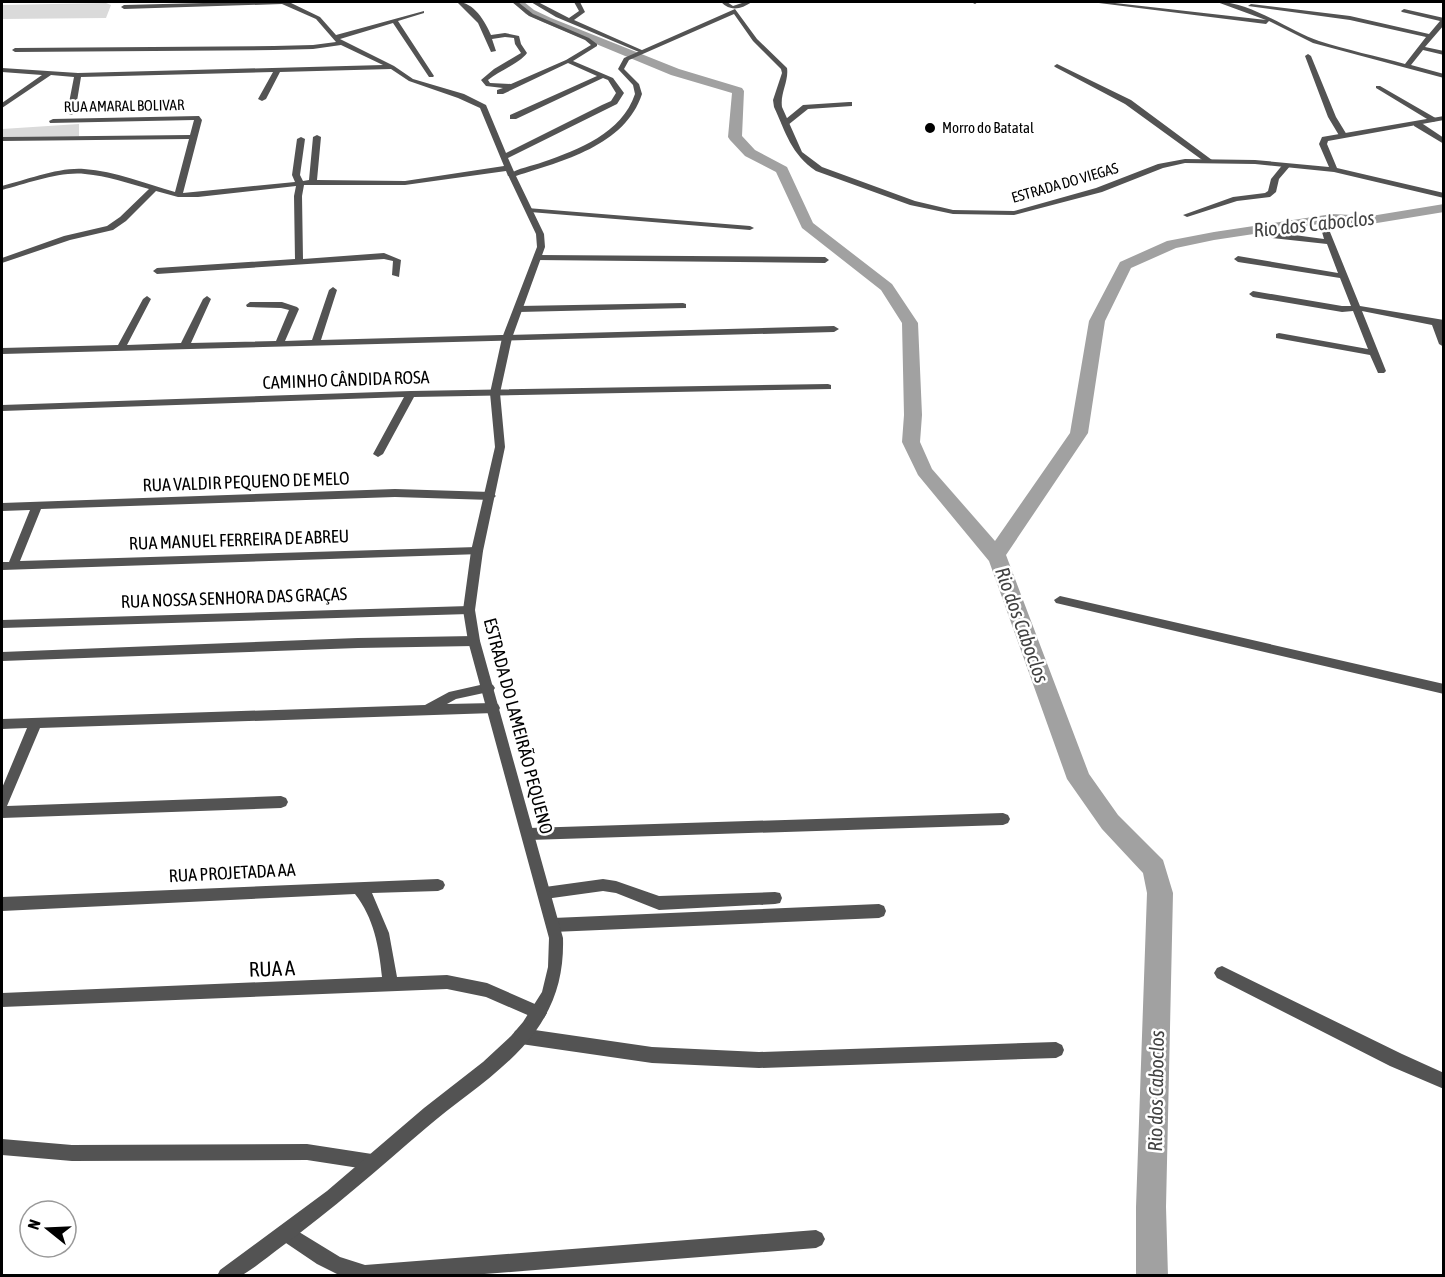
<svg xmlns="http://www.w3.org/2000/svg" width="1445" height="1277" font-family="'Asap Condensed',sans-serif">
<rect width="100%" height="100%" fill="#fff"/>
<!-- green -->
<path fill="#dadada" d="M 106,3 L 111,5 L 106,18 L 2,19 L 2,5 Z
M 79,124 L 79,136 L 2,137 L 2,129 Z"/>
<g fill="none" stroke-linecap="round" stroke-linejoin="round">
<!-- river -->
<path fill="#a1a1a1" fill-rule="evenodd" d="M 513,2 L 524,2 L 534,10 L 551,18 L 679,69 L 742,88 L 744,91 L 742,136 L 755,150 L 787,167 L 813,223 L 892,284 L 918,323 L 922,415 L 920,442 L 932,469 L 995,541 L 1070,433 L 1089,321 L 1120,262 L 1167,241 L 1214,232 L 1332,214 L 1371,216 L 1444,204 L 1444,212 L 1371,224 L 1332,222 L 1214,240 L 1176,248 L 1131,268 L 1105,321 L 1088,433 L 1006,555 L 1089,774 L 1118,815 L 1163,860 L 1173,893 L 1166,1207 L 1168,1276 L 1136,1276 L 1136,1207 L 1147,893 L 1143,873 L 1102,829 L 1067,779 L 989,561 L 918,475 L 902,442 L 904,415 L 902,323 L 881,290 L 802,228 L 776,172 L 745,156 L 730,140 L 728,137 L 732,93 L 671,75 L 543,22 L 526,14 Z"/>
<!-- minor -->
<path fill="#535353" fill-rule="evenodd" d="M 243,2 L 292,2 L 291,3 L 320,17 L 336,35 L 424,11 L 424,13 L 398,21 L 434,76 L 433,77 L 429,77 L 393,23 L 340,39 L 394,66 L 413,79 L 464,94 L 486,105 L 506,153 L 602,105 L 611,101 L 616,93 L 608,80 L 603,78 L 516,119 L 510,119 L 510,115 L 597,76 L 568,63 L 503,94 L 497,94 L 497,90 L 503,88 L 486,86 L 481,80 L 494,69 L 521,53 L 515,44 L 514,38 L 505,37 L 492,39 L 496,51 L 491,52 L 478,23 L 457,2 C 474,2 485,21 491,35 L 505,33 L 519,36 L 521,44 L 527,53 C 520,63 499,71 488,80 L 490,83 L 511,84 L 566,60 L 591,45 L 585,40 L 529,16 L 512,2 L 518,2 L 533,14 L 589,38 L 597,44 L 597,46 L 573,61 L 613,78 L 624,93 L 617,104 L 508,158 L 515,174 L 514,176 L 508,176 L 506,171 L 405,185 L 304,185 L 302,196 L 303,259 L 384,253 L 401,260 L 399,277 L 392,275 L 393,261 L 384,259 L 157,274 L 153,271 L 157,268 L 295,259 L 294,196 L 296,186 L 198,197 L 178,197 L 156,191 L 126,221 L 113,230 L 70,240 L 2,263 L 2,258 L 64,236 L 107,226 L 120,217 L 149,189 C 128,183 107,176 85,174 C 60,171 26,184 2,190 L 2,186 C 26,180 59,167 84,169 C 115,171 146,184 175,192 L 189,139 L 2,141 L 2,137 L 190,135 L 194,120 L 50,123 L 49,121 L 53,119 L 199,116 L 202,120 L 183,193 L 295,182 L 292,175 L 297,139 L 301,137 L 305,139 L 300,175 L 303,181 L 309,180 L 313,137 L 317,135 L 321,137 L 317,180 L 405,181 L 504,166 L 480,108 L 458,98 L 409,81 L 391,69 L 280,72 L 266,99 L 262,101 L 258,99 L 273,72 L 81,77 L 75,113 L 71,115 L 67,113 L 74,77 L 51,75 L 2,108 L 2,103 L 42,75 L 2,72 L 2,68 L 78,73 L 383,65 L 341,45 L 313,49 L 274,50 L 15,52 L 12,50 L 15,48 L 274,46 L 313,45 L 336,42 L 316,19 L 282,4 L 124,9 L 121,7 L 124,5 Z
M 531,2 L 538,2 L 569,18 L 579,11 L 574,2 L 580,2 L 585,12 L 574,20 L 644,51 L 639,52 L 556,17 Z
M 721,2 L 727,2 L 733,6 L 745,2 L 752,2 C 741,9 731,12 721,2 Z
M 971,2 L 978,2 L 975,4 Z
M 1091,2 L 1106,2 L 1266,20 L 1217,2 C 1248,0 1291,32 1319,41 C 1347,50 1376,56 1405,64 L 1426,37 L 1350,20 L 1248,6 L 1251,4 L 1350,16 L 1429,34 L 1440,21 L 1402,12 L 1401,11 L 1404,9 L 1444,18 L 1444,25 L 1425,47 L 1444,51 L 1444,55 L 1423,50 L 1411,65 L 1444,74 L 1444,78 L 1313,43 L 1269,21 L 1266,24 Z
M 1308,54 L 1311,56 L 1336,117 L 1347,135 L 1346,137 L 1340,137 L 1328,117 L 1305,56 Z
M 1057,64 L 1131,100 L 1212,160 L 1205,162 L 1125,104 L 1055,67 L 1054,66 Z
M 1376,86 L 1380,86 L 1439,120 L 1432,122 L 1376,88 Z
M 849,102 L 852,102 L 852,106 L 808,109 L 788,125 L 781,123 L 803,105 Z
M 1414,122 L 1420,122 L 1444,138 L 1444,144 L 1414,126 Z
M 1284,163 L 1291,165 L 1279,179 L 1276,192 L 1270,197 L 1237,201 L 1187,217 L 1183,215 L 1233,197 L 1265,193 L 1268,191 L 1271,179 Z
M 527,208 L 750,226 L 754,228 L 750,230 L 530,212 L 527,212 Z
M 1326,229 L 1330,232 L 1360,306 L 1444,320 L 1444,326 L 1442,326 L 1444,347 L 1439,344 L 1432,325 L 1362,311 L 1386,371 L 1384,373 L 1378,373 L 1370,355 L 1276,338 L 1276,334 L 1279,333 L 1368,349 L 1353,311 L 1342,312 L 1253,297 L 1249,294 L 1253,291 L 1342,306 L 1351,306 L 1340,278 L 1238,262 L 1234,259 L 1238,256 L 1338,273 L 1327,244 L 1272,238 L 1268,235 L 1272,232 L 1324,239 L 1322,232 Z
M 538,255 L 825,257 L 829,260 L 825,263 L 535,260 L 535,256 Z
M 333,287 L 337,290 L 321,340 L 834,326 L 839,329 L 834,332 L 2,354 L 2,348 L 118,345 L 143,299 L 147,296 L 151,299 L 127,345 L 181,343 L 203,299 L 207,296 L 211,299 L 191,343 L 276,341 L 289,310 L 281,308 L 247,307 L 246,305 L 250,302 L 282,302 L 297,307 L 299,309 L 285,341 L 312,340 L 329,290 Z
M 683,303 L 686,304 L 686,308 L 519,312 L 514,309 L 519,306 Z
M 828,384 L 831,385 L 831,389 L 414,397 L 383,454 L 378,457 L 373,454 L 404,397 L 2,411 L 2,405 L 411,391 Z
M 395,489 L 491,492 L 496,496 L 491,500 L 395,497 L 41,509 L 20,561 L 477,547 L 483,551 L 481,554 L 2,570 L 2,562 L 9,562 L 30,510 L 2,511 L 2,503 Z
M 1060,596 L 1444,684 L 1444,694 L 1056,603 L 1054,600 Z
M 469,606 L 475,610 L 469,614 L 2,628 L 2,620 Z
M 474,636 L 478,638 L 480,641 L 478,644 L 474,646 L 358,648 L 2,661 L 2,652 L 358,638 Z
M 489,683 L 493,685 L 495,688 L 493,691 L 456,699 L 447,704 L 494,703 L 498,704 L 500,708 L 498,712 L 494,713 L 40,728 L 7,806 L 281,796 L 286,798 L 288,802 L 286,806 L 281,808 L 2,818 L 2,788 L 27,728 L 2,729 L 2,719 L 425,705 L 449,692 Z
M 1003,813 L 1008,815 L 1010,819 L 1008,823 L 1003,825 L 529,840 L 524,838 L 522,834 L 524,830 L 529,828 Z
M 438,879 L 443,881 L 445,885 L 443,889 L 438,891 L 372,893 L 389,933 L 397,977 L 447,975 L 487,983 L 544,1008 L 547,1013 L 544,1018 L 539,1020 L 486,997 L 447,989 L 2,1007 L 2,993 L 382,977 C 379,947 374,918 355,894 L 2,911 L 2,897 Z
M 603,879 L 616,881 L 659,896 L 775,892 L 780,893 L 782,898 L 780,903 L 775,904 L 659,910 L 616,893 L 603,891 L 545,899 L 540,898 L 538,893 L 540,888 L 545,887 Z
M 879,904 L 884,906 L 886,911 L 884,916 L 879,918 L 553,932 L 548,930 L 546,925 L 548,920 L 553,918 Z
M 1222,966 L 1402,1054 L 1444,1073 L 1444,1089 L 1390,1066 L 1217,978 L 1214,973 L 1217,968 Z
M 521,1028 L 652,1047 L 759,1052 L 1056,1042 L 1062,1045 L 1064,1050 L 1062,1055 L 1056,1058 L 759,1068 L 652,1063 L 521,1044 L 515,1041 L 513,1036 L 515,1031 Z
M 2,1139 L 72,1145 L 307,1144 L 372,1154 L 378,1156 L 380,1162 L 378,1168 L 372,1170 L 307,1160 L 72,1161 L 2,1155 Z
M 286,1224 L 340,1257 L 365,1265 L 816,1230 L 822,1233 L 825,1239 L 822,1245 L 816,1248 L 459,1276 L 341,1276 L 317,1264 L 280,1239 L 277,1233 L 280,1227 Z"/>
<!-- tertiary -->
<path fill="#535353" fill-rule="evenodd" d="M 735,9 L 757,39 L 787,68 C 789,81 780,93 782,107 L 802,152 L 822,167 L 915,201 L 953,210 L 1014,211 L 1096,188 L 1158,164 L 1185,159 L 1255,160 L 1329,167 L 1319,144 L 1322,137 L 1444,116 L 1444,120 L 1328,141 L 1327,144 L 1337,168 L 1444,193 L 1444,198 L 1334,172 L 1255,164 L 1185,163 L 1163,168 L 1102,192 L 1014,215 L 953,214 L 910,205 L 816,171 C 791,154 786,133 774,107 L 773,100 L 782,73 L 781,69 L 753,41 L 734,14 L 629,60 L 624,69 L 639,84 L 642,94 C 625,146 562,161 516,176 L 544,234 L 545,247 L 512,338 L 500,393 L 505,447 L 483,551 L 475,610 L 480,641 L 563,938 C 564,973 556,1003 535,1032 C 506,1071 462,1097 426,1128 C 378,1169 332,1210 281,1247 C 269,1256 257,1266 244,1274 C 237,1277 225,1276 217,1276 L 220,1270 L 327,1191 L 424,1108 L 483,1062 L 511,1036 L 523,1022 L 542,992 L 548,967 L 549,938 L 468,641 L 463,610 L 471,551 L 495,447 L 490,393 L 502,338 L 537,247 L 536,234 L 508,175 C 518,168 532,166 543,162 C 578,150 622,133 635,94 L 633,85 L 618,69 L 624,58 Z"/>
</g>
<!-- markers -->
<circle fill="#000" stroke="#fff" stroke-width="2" cx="930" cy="128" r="6"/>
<g text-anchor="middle" stroke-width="5" stroke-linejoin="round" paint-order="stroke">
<!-- far-street labels -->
<g font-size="15" fill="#000" stroke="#fff">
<text transform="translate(124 106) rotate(-1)" y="5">RUA AMARAL BOLIVAR</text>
<text transform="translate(1065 183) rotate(-16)" y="5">ESTRADA DO VIEGAS</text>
</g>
<!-- far-poi labels -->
<g font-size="15" fill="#000" stroke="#fff" text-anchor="start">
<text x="942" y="133">Morro do Batatal</text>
</g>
<!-- street labels -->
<g font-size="18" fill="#000" stroke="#fff">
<text transform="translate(346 380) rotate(-2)" y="6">CAMINHO CÂNDIDA ROSA</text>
<text transform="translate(246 482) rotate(-2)" y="6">RUA VALDIR PEQUENO DE MELO</text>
<text transform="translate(239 540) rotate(-2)" y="6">RUA MANUEL FERREIRA DE ABREU</text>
<text transform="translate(234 598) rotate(-2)" y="6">RUA NOSSA SENHORA DAS GRAÇAS</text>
<text transform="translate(518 726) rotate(75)" y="6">ESTRADA DO LAMEIRÃO PEQUENO</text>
<text transform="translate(232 873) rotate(-3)" y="6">RUA PROJETADA AA</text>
</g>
<!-- water labels -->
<g font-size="20" font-style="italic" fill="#424242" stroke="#fff">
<text transform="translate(1314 224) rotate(-6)" y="7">Rio dos Caboclos</text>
<text transform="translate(1022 625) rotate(70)" y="7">Rio dos Caboclos</text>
<text transform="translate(1156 1091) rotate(-89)" y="7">Rio dos Caboclos</text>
</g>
<!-- near-street labels -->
<g font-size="21" fill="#000" stroke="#fff">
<text transform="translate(272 969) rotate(-2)" y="7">RUA A</text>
</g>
</g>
<!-- border -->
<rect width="1445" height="1277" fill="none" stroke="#000000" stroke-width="6"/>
<!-- north arrow -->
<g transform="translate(48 1229) rotate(288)"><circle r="28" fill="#ffffff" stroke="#999999" stroke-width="1.5"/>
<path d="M0-4.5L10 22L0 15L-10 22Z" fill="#000000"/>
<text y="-9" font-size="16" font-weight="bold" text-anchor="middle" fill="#000000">N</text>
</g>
</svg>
